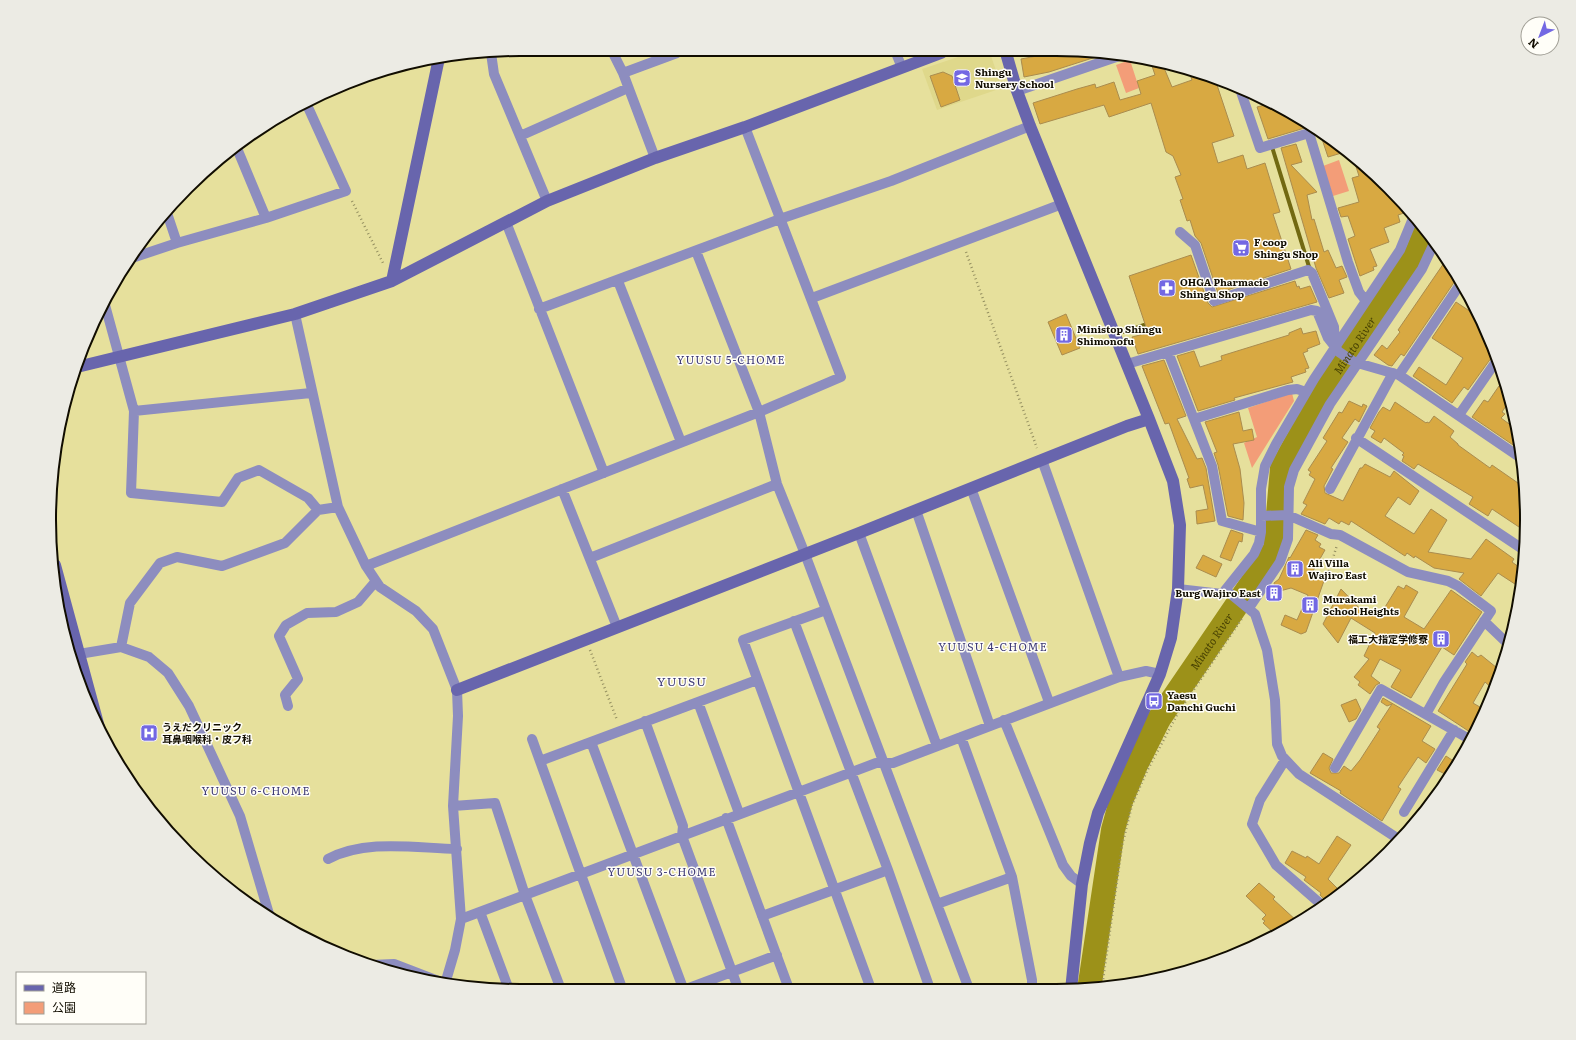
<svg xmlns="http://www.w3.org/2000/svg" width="1576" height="1040" font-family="Literata,'Noto Sans JP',serif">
<rect width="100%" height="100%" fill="#e6e09c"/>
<!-- built -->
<path fill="#dfd88b" d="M 970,53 L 990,53 L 1002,88 L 937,110 L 922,69 Z"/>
<!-- green -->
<path fill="#f39d78" d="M 1130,60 L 1139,88 L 1126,93 L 1116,65 Z
M 1339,160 L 1349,191 L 1333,196 L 1323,166 Z
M 1292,393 L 1294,401 L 1252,468 L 1244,443 L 1257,437 L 1248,408 Z"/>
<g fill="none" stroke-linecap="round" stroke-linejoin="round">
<!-- stream -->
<path stroke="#726912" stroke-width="4" d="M 1273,150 L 1310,270
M 1124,332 L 1150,323"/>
<!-- river -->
<path stroke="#9c9119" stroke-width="24" id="s1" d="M 1089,990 L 1113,830 L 1121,801 L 1136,765 L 1159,719 L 1275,549 L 1282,468 L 1322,395 L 1417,252 L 1426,230"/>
</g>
<!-- building -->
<path fill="#d8a942" stroke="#aa8c4e" d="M 1042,53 L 1102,53 L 1102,55 L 1049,72 L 1024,77 L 1021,59 L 1042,55 Z
M 1162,63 L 1172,87 L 1192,80 L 1188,69 L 1215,79 L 1234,136 L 1212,143 L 1218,163 L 1243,155 L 1247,169 L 1265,163 L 1280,212 L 1273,214 L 1291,269 L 1218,293 L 1201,243 L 1195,236 L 1190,220 L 1187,221 L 1180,200 L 1183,199 L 1175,177 L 1181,175 L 1173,156 L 1166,152 L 1151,103 L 1109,117 L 1104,105 L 1040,124 L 1033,103 L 1077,89 L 1095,84 L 1096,88 L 1114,82 L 1120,100 L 1141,94 L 1137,81 L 1155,75 L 1152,66 Z
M 943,72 L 952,76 L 960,100 L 941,107 L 930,76 Z
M 1272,103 L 1303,123 L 1308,127 L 1268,139 L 1257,107 Z
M 1321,136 L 1338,147 L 1345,152 L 1328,157 Z
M 1296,144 L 1302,162 L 1291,165 L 1317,192 L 1307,195 L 1312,220 L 1314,219 L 1324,252 L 1328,250 L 1336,268 L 1342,266 L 1347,277 L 1339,280 L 1344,293 L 1329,298 L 1316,268 L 1281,148 Z
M 1353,157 L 1367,166 L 1402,204 L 1404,213 L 1398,215 L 1400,222 L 1384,228 L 1389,242 L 1370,249 L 1377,266 L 1373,267 L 1374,270 L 1360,276 L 1348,239 L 1355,236 L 1348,216 L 1341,217 L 1338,208 L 1359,202 L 1352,178 L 1359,176 Z
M 1191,255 L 1208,303 L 1212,307 L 1295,281 L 1297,287 L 1299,286 L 1300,289 L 1310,286 L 1317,302 L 1138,354 L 1132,337 L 1148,333 L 1129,276 Z
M 1446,260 L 1457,278 L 1404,356 L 1401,354 L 1392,366 L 1388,365 L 1374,355 L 1382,345 L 1387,349 L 1400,332 L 1398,330 Z
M 1456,302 L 1480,318 L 1477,323 L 1485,330 L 1494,354 L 1468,390 L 1464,387 L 1452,403 L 1413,376 L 1419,367 L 1446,385 L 1463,358 L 1432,338 Z
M 1066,314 L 1080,348 L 1062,355 L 1048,322 Z
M 1301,328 L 1303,334 L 1316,331 L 1320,344 L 1307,349 L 1308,351 L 1303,353 L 1309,368 L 1305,369 L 1306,372 L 1291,377 L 1293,382 L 1234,398 L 1235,400 L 1198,411 L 1177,356 L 1194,351 L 1200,367 L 1222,360 L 1221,356 L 1289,335 L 1289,333 Z
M 1164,360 L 1186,416 L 1177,419 L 1197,459 L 1202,458 L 1206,468 L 1215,521 L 1197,524 L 1196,511 L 1208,509 L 1203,485 L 1190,488 L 1187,479 L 1189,478 L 1169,423 L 1165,424 L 1142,366 Z
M 1499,386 L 1508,391 L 1511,398 L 1502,412 L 1505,414 L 1501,418 L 1516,429 L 1519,449 L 1472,417 L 1484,400 L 1488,402 Z
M 1349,401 L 1362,407 L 1363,404 L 1367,406 L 1359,422 L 1355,419 L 1342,438 L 1348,442 L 1331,468 L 1333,469 L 1324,486 L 1325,493 L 1343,501 L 1360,468 L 1362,468 L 1365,464 L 1390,477 L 1394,471 L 1419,491 L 1410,505 L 1398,497 L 1385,516 L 1414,534 L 1431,509 L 1447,520 L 1428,552 L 1471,559 L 1486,539 L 1514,559 L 1512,562 L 1523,570 L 1521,588 L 1498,573 L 1481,596 L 1459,579 L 1464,573 L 1434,568 L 1415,556 L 1414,558 L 1407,553 L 1405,556 L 1351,521 L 1349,525 L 1341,521 L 1339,524 L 1329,518 L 1325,524 L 1301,514 L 1307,505 L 1303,503 L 1315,479 L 1309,475 L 1311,472 L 1308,470 L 1327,441 L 1323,438 L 1339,412 L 1342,413 Z
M 1395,402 L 1426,423 L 1427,422 L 1429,423 L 1434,416 L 1454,431 L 1450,437 L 1458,444 L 1458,445 L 1490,468 L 1492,465 L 1518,483 L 1524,475 L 1526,489 L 1525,531 L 1492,509 L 1488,516 L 1469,504 L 1473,497 L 1418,464 L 1414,469 L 1402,461 L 1404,456 L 1402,455 L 1404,453 L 1384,438 L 1381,443 L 1371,437 L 1375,431 L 1370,428 L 1379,412 L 1383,407 L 1390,411 Z
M 1239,412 L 1243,431 L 1252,429 L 1254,440 L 1233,444 L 1240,469 L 1244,503 L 1243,520 L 1228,516 L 1218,465 L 1214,453 L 1217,452 L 1205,422 Z
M 1231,530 L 1243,534 L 1242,542 L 1239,541 L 1231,561 L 1220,557 Z
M 1306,530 L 1318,535 L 1315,540 L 1321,544 L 1319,547 L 1325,550 L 1313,571 L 1326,575 L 1306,632 L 1301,634 L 1281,625 L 1285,615 L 1297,620 L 1308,595 L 1291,588 L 1276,592 L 1274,583 L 1279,579 L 1289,557 L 1290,558 Z
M 1203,555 L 1222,564 L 1216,577 L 1196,568 Z
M 1406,585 L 1418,592 L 1404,617 L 1424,629 L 1451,590 L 1482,612 L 1454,655 L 1442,647 L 1411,698 L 1391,687 L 1401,670 L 1380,659 L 1371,676 L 1380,683 L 1376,685 L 1370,694 L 1358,685 L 1360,682 L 1354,677 L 1369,659 L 1364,656 L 1375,633 L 1351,618 L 1338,643 L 1323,624 L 1341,589 L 1367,616 L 1369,611 L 1376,616 L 1379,610 L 1382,612 L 1398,586 L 1404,589 Z
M 1472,652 L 1478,657 L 1481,655 L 1502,672 L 1494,690 L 1485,682 L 1473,703 L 1485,710 L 1477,726 L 1475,725 L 1470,732 L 1438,711 L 1467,664 L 1465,662 Z
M 1383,698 L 1431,726 L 1422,741 L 1435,749 L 1426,763 L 1418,757 L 1398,787 L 1401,789 L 1382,821 L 1340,793 L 1341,791 L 1310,773 L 1323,753 L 1333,759 L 1329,768 L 1331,773 L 1339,773 L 1344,766 L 1351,771 L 1360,760 L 1380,729 L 1377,727 L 1392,704 L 1387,706 L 1381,702 Z
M 1356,699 L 1361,710 L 1356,719 L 1349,722 L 1341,705 Z
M 1446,756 L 1458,764 L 1449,776 L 1437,770 Z
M 1337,836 L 1351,845 L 1328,879 L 1343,894 L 1328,903 L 1320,895 L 1321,893 L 1304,880 L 1306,877 L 1285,863 L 1292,851 L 1306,858 L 1307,856 L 1319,864 Z
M 1259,883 L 1275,897 L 1273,899 L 1298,922 L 1276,935 L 1263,923 L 1265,921 L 1262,919 L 1266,915 L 1246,896 Z"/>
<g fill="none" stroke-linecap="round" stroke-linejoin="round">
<!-- path -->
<path stroke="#959061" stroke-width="2.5" stroke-dasharray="1 3" stroke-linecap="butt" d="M 352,201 L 383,263
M 966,252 L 1037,448
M 1329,571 L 1337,545
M 590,650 L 617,720
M 1102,987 L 1122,846 L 1132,805 L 1147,771 L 1178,713 L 1243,617"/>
<!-- street -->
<path stroke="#8d8dbf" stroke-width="10" d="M 491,53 L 494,74 L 547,201
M 613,53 L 623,73 L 655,158
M 896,53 L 902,68
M 623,73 L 677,53
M 1240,89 L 1260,148 L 1309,133 L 1348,262 L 1359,292 L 1366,301
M 1017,91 L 1125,54
M 520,136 L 628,88
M 236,146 L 266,218
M 166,210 L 177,243
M 506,222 L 604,473
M 1180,232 L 1195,245 L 1214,301 L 1308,270 L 1312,273 L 1334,327 L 1335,347
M 696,251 L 759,412 L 777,484 L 805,554 L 969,989
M 132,258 L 177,243 L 266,218 L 346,191 L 307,105
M 618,281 L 681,442
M 812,298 L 1062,204
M 105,305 L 134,411 L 131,493 L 222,502 L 238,478 L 259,470 L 308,498 L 318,510
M 539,309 L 780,219 L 891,181 L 1030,126
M 295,314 L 338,507 L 366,566 L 380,587 L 416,611 L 433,629 L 457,690 L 458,716 L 453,806 L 461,919 L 455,950 L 445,984
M 1168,352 L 1212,466 L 1222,521 L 1261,532
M 1127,364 L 1311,310 L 1317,311 L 1328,338 L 1339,352 L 1354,362 L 1399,375 L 1521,458
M 1399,375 L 1461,283
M 134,411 L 311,393
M 1459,415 L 1497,360
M 1194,419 L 1288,390 L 1297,389 L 1306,392
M 1356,438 L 1524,550
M 1042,460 L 1119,677
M 971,488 L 1049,702
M 562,489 L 617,627
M 1330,489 L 1393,373
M 916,510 L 990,726
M 1261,516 L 1288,515 L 1331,534 L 1340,535 L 1408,572 L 1448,581 L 1458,586 L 1491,611 L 1444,682 L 1426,714
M 859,533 L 937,746
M 590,558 L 777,484
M 366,566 L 759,412 L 841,377 L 745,127
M 1178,589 L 1222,594 L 1254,554 L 1259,543 L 1261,532 L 1261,489 L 1265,466 L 1276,444 L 1314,379 L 1400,250 L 1414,216
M 1227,591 L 1255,614 L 1267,650 L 1275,700 L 1277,744 L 1282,756 L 1299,774 L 1400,840
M 1249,608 L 1280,562 L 1288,539 L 1289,487 L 1294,470 L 1330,404 L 1422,269 L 1435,241
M 826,610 L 743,640 L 871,989
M 794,621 L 888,870 L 930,989
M 1484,621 L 1508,644
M 121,647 L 130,603 L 160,563 L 177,557 L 222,566 L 285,543 L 318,510 L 338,507
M 79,654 L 121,647 L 149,657 L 168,673 L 189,706 L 240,816 L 269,914
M 698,702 L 739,813
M 288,706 L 285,695 L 298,679 L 279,636 L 286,625 L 307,613 L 336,612 L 358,602 L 376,581
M 1004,720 L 1063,865 L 1071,876 L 1082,884
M 645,721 L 683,826 L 682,836 L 738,988
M 961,737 L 1012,877 L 1032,980 L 1032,990
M 532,739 L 622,988
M 591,742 L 683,988
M 1285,760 L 1260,800 L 1252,824 L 1276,865 L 1323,906
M 540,761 L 757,680
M 1335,768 L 1381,689 L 1471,740
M 453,806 L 495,803 L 525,895 L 560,987
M 1404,812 L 1454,730
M 726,818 L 789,989
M 328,859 C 366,839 414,848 457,849
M 937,904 L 1012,877
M 480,912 L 508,987
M 762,916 L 888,870
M 461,919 L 876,763 L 893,763 L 1119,677 L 1146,671 L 1160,674
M 371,965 L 394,964 L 446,984
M 689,988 L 777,955"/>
<!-- secondary -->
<path stroke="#6865ad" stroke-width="12" d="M 1006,53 L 1017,91 L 1030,126 L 1149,419 L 1173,481 L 1180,525 L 1178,589 L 1171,638 L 1160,674 L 1098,813 L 1090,843 L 1082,884 L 1071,990
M 392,281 L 439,58
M 77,367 L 295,314 L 392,281 L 547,201 L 655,158 L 745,127 L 941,53
M 55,565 L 100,731
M 457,690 L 859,533 L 1127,426 L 1149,419"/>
</g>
<!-- icons -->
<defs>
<symbol id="school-square" viewBox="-11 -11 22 22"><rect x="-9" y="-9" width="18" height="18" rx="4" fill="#7368e3" stroke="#fffef8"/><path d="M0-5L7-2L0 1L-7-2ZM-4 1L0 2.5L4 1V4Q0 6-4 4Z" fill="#fff"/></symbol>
<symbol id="supermarket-square" viewBox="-11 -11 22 22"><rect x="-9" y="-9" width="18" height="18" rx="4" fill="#7368e3" stroke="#fffef8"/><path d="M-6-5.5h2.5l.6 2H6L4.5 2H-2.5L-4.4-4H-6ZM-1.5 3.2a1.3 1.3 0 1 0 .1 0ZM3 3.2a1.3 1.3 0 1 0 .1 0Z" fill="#fff"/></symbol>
<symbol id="pharmacy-square" viewBox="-11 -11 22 22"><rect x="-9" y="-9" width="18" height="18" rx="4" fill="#7368e3" stroke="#fffef8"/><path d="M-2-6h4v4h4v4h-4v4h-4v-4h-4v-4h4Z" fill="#fff"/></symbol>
<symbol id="building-square" viewBox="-11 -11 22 22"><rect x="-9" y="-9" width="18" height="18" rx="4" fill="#7368e3" stroke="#fffef8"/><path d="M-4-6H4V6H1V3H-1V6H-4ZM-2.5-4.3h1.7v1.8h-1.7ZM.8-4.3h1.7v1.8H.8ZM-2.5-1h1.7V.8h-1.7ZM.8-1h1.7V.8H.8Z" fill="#fff"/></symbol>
<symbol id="bus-square" viewBox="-11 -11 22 22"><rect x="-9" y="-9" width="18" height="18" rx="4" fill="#7368e3" stroke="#fffef8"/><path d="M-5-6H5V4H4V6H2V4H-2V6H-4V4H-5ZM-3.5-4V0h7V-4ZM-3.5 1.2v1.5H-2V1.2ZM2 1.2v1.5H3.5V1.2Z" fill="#fff"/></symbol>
<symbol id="hospital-square" viewBox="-11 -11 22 22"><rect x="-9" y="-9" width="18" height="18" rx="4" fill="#7368e3" stroke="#fffef8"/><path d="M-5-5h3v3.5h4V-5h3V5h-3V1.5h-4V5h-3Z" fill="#fff"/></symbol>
</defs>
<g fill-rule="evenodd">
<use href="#school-square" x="952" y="68" width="20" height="20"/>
<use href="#supermarket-square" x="1231" y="238" width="20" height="20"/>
<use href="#pharmacy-square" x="1157" y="278" width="20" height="20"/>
<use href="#building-square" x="1054" y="325" width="20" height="20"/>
<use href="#building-square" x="1285" y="559" width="20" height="20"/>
<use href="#building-square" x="1264" y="583" width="20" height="20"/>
<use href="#building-square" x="1300" y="595" width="20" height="20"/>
<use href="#building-square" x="1431" y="629" width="20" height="20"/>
<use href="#bus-square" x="1144" y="691" width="20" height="20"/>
<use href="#hospital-square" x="139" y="723" width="20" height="20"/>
</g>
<g text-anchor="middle" stroke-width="3" stroke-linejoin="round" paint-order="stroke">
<!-- poi labels -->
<g font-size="10" font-weight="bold" fill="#110d00" stroke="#fffef8" text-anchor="start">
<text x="975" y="76">Shingu<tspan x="975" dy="12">Nursery School</tspan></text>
<text x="1254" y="246">F coop<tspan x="1254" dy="12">Shingu Shop</tspan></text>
<text x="1180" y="286">OHGA Pharmacie<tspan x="1180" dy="12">Shingu Shop</tspan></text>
<text x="1077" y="333">Ministop Shingu<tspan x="1077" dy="12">Shimonofu</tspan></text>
<text x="1308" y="567">Ali Villa<tspan x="1308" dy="12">Wajiro East</tspan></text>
<text x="1261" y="597" text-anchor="end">Burg Wajiro East</text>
<text x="1323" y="603">Murakami<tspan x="1323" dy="12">School Heights</tspan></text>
<text x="1428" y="643" text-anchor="end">福工大指定学修寮</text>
<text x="1167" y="699">Yaesu<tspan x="1167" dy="12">Danchi Guchi</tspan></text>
<text x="162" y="731">うえだクリニック<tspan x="162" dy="12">耳鼻咽喉科・皮フ科</tspan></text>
</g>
<!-- water labels -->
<g font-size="11" font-style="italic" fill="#484203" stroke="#fffef8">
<text dy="4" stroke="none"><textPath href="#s1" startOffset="712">Minato River</textPath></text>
<text dy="4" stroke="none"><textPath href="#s1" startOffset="376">Minato River</textPath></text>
</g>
<!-- neighbourhood labels -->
<g font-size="11" letter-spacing="1" fill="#3e3a76" stroke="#fffef8">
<text x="731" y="364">YUUSU 5-CHOME</text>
<text x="993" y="651">YUUSU 4-CHOME</text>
<text x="256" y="795">YUUSU 6-CHOME</text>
<text x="662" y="876">YUUSU 3-CHOME</text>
</g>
<!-- quarter labels -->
<g font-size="12" letter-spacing="1" fill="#3e3a76" stroke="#fffef8">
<text x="682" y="686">YUUSU</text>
</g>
</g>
<!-- crop -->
<path d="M0 0H1576V1040H0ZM520 56H1056A464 464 0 0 1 1520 520V520A464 464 0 0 1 1056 984H520A464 464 0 0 1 56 520V520A464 464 0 0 1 520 56Z" fill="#ecebe4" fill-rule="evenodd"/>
<path fill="none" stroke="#110d00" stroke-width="2" d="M520 56H1056A464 464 0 0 1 1520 520V520A464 464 0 0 1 1056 984H520A464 464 0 0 1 56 520V520A464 464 0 0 1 520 56Z"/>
<!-- legend -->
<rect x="16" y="972" width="130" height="52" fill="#fffef8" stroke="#a09e95"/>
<rect x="24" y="985" width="20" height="6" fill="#6865ad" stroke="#a09e95"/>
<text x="52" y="992" font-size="12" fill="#110d00">道路</text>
<rect x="24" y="1002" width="20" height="12" fill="#f39d78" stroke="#a09e95"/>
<text x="52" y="1012" font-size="12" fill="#110d00">公園</text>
<!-- north arrow -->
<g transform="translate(1540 36) rotate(222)"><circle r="19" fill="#fffef8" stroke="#a09e95"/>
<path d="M0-3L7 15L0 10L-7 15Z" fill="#7368e3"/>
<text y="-6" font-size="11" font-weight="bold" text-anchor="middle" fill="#110d00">N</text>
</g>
</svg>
